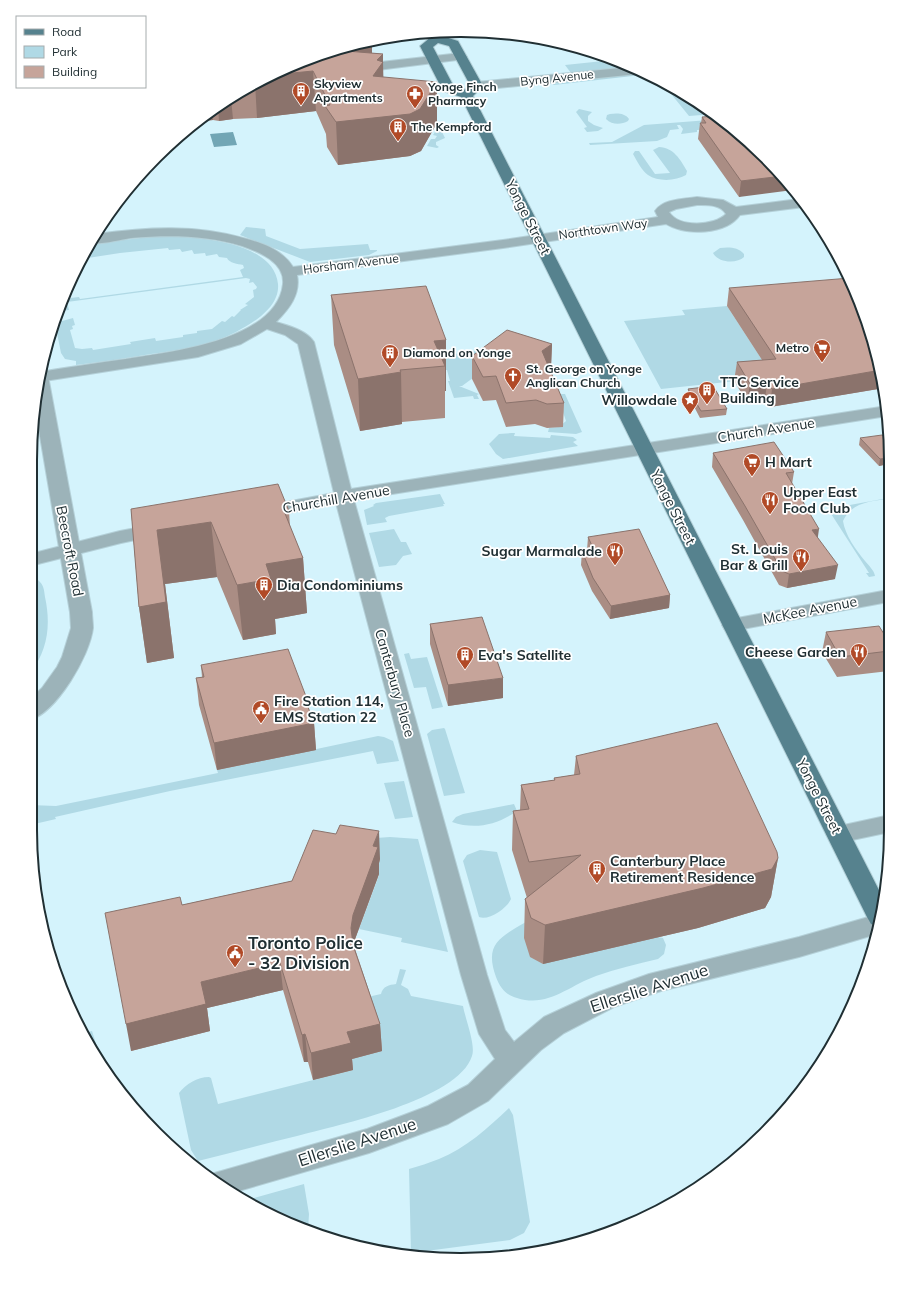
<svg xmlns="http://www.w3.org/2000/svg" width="921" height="1290" font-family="Mulish,sans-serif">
<rect width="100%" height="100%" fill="#d4f3fc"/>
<!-- green -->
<path fill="#b0d9e5" d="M 613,60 L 630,67 L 571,73 L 565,65 Z
M 646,72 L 650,74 L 554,85 L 552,84 Z
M 659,79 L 714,114 L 689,116 Z
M 579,109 L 592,112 L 588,116 L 588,121 L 594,125 L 603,128 L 598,131 L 587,132 L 584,128 L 587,127 L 576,112 Z
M 610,114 C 617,113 625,113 629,119 L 628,121 C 621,125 612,125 606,119 L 607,115 Z
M 722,119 L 717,129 L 697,130 L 697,132 L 681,134 L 683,129 L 680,125 L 677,125 L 679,129 L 670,130 L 667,137 L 657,141 L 590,145 L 589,143 L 612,142 L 644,125 Z
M 439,126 L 445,138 L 436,142 L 436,145 L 439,147 L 437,148 L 427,146 L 431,139 L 435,139 L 437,136 L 433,135 Z
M 659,147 C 674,148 680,159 687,171 L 686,175 C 676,181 658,182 648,175 C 642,171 637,161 633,154 L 635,151 L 639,151 L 655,174 L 670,173 L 653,150 Z
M 246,227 L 265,229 L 266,236 L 300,249 L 368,244 L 370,250 L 377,250 L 377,251 L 369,255 L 310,262 L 240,235 Z
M 158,236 C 191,236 274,240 278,284 C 280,307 253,323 236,332 C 210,346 180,350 151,354 C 126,358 101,362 76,365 L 76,361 L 65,359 L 61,353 L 55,323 L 73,318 L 75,325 L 72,326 L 73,329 L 70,330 L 75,348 L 82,349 L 92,348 L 93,350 L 131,344 L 130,342 L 155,338 L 156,341 L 183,337 L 183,335 L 197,333 L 197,331 L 212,329 L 222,321 L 225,322 L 232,316 L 234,317 L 241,310 L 240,310 L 248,305 L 245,304 L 254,297 L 253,290 L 256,289 L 257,287 L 253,282 L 249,283 L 250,279 L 246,278 L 67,302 L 69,310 L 58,311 L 62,299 L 79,297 L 80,299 L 243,277 L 240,270 L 244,268 L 243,265 C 238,264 229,263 227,258 L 219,257 L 217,254 L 206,256 L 205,253 L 194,254 L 192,250 L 182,252 L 180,249 L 169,250 L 168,248 L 120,253 L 81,259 L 88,244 Z
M 720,248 C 729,247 738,247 744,254 L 744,257 C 737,264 718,263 713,253 Z
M 727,306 L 773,377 L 661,389 L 624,321 L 685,315 L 682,310 Z
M 543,342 L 551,364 L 530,357 L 504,355 L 462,386 L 459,386 L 479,394 L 477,395 L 479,399 L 474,399 L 473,396 L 454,398 L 448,381 L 450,381 L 447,370 L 444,370 L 439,356 Z
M 557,394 L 565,394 L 582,432 L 576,434 L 548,432 L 549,428 L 559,427 L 566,421 Z
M 512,433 L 515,433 L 514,436 L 550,438 L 551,435 L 573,437 L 577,440 L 573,442 L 578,446 L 503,459 L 496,454 L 489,444 L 499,434 Z
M 440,494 L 445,504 L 443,504 L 444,506 L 389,516 L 385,518 L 387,522 L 367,525 L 364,510 L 374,506 L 373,505 L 376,503 Z
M 888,498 L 888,499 C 870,501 851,503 843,521 C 845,535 856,550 865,561 C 869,566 874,570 875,576 L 869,577 L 866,573 L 869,573 L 828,509 Z
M 394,529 L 401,542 L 406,542 L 412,554 L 403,556 L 396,565 L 379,567 L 369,533 Z
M 38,580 C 44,585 44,590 45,597 C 51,625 48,650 30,673 L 30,651 L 36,632 L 37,623 L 31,583 Z
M 409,653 L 411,659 L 427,657 L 443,707 L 432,709 L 426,687 L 414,688 L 404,654 Z
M 444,728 L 445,729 L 465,793 L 444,796 L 427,734 L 432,730 Z
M 378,736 L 384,737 L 393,741 L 399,761 L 377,764 L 373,751 L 170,791 L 55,817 L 56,819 L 30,825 L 30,805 L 56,806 L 218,773 L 217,770 Z
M 404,781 L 413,817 L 395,819 L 384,783 Z
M 514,804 L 517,811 C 497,825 475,830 452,822 L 456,817 L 463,814 Z
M 390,837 L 418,839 L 448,952 L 401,942 L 402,938 L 359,929 L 379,875 L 349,840 Z
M 480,850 L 497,852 L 511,899 C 507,908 489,921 479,917 L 463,861 L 467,855 Z
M 526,922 L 658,937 L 663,938 L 666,945 L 664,954 L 658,959 C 637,964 616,969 596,976 C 568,986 548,1008 517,998 C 506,995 500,988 496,977 C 484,944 500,937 526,922 Z
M 400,969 L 406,970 L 401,985 L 408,989 L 411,996 L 463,1006 C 465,1018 476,1045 472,1056 C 458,1100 338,1125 297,1136 C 264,1144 231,1153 198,1161 L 191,1150 L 180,1098 L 179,1093 C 186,1084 197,1077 209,1077 L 211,1078 L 218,1104 L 353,1070 L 349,1060 L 363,998 L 381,994 C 383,986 389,985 396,984 Z
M 92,1031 L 99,1053 L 105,1065 L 149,1121 L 102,1068 L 84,1033 Z
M 509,1108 L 513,1115 L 530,1222 L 524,1233 L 510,1240 L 411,1253 L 409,1169 C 419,1166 429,1163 439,1159 C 466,1148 488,1128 509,1108 Z
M 304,1184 L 309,1214 L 308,1230 L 270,1216 L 247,1200 Z"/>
<!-- water -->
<path fill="#72a6b5" d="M 233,132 L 237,145 L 214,147 L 210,134 Z"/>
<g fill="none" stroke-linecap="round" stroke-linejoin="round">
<defs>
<path id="minor" d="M 461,53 L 465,55 L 467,57 L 465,59 L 354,73 L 350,72 L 348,69 L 350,66 L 354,65 Z
M 631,67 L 643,71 L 638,74 L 477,90 L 473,89 L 471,86 L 473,83 L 477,82 Z
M 697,197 L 723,200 L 736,207 L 799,199 L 804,207 L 740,215 C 726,235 686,236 666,224 L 503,248 L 297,275 C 301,294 289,309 276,322 C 289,326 306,330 314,342 L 351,489 L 887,406 L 887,416 L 354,500 L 487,975 L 505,1030 L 514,1042 L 544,1017 L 596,993 L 649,974 L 799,937 L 879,914 L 881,915 L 877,934 L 799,957 L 661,991 L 614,1007 L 564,1033 L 541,1050 L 488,1101 L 448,1124 L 369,1153 L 235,1192 L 210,1175 L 211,1174 L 367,1129 L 428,1106 L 468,1085 L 495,1059 L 479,1034 L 461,975 L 336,503 L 259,519 L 252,517 L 250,513 L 252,509 L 259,507 L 334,493 L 298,344 L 285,335 L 267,329 L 241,344 L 198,357 L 38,382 L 40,372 C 69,367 97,363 126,359 C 169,352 277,341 283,284 C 285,262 259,252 242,246 C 206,235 169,235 131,238 C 119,240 101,245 89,243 L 96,234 C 147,227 197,224 247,239 C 265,244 283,251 293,267 L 503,240 L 658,217 L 655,211 C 663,199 683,199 697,197 ZM 697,205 C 707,205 720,204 726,214 C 714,226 679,228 669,212 L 676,209 Z
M 162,523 L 169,525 L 172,529 L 169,533 L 121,543 L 30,566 L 30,554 L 120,531 Z
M 888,590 L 888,602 L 732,631 L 725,630 L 722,625 L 725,620 L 732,619 Z
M 890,815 L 890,832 L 838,843 L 830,840 L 826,834 L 830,828 Z"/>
<path id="tertiary" d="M 40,371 L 45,372 L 48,376 L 92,612 C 92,617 93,623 93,628 C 90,655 57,712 30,720 L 30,699 L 42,688 L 57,667 L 62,657 L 71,628 L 70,612 L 35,407 Z"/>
<path id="primary" d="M 441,32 L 442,36 L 458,41 L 483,86 L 473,96 L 883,898 L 879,927 L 871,924 L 867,917 L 461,97 L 443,91 L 420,46 L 431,37 L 429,33 ZM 438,43 L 449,46 L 470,85 L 464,90 L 453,85 L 433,47 Z"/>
</defs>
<!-- minor casing -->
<use href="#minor" stroke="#b4d0d8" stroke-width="2"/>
<!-- tertiary casing -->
<use href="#tertiary" stroke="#b4d0d8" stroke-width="2"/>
<!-- primary casing -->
<use href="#primary" stroke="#b4d0d8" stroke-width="2"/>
<!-- minor -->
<use href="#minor" fill="#9cb3b9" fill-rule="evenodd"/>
<!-- tertiary -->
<use href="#tertiary" fill="#9cb3b9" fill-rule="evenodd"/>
<!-- primary -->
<use href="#primary" fill="#56828e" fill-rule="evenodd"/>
</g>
<!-- wall -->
<path fill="#aa8d84" d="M 322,53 L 372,53 L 383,54 L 383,77 L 437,123 L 421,151 L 410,156 L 338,165 L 327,147 L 326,134 L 316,111 L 257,118 L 233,119 L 219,121 L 213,120 L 204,121 L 203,118 L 245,88 Z
M 702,117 L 784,177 L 739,197 L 698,139 L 700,123 L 701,123 Z
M 729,288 L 876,349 L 884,388 L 770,407 L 765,400 L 747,402 L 734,381 L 737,362 L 762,360 L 727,306 Z
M 331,295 L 446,340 L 446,391 L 445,391 L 445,418 L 402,422 L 402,424 L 360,431 L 334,345 Z
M 552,344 L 551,367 L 549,369 L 564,403 L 563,427 L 547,428 L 535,424 L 506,427 L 496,400 L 483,401 L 472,379 L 472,356 Z
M 688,389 L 727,409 L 726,415 L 700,418 L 688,395 Z
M 860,438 L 888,439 L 888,464 L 879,466 L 859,445 Z
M 713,453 L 794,472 L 792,484 L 818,538 L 835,579 L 787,588 L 779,585 L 743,520 L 712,467 Z
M 888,506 L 888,514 L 887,512 Z
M 131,509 L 289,511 L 290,527 L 303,558 L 307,613 L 275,619 L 276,634 L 243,640 L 217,577 L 165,584 L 174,658 L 147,663 L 139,607 Z
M 588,537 L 670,595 L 669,608 L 610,619 L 592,591 L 581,565 L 582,551 L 587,550 Z
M 430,624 L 503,698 L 448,706 L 430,644 Z
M 826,632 L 889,642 L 889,671 L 837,677 L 822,652 Z
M 201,665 L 307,704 L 314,723 L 316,750 L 217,770 L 199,705 L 196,678 L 202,677 Z
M 576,756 L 778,858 L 771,897 L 765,908 L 698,928 L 543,964 L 530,957 L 524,938 L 525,899 L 527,898 L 512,850 L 513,811 L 520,810 L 521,785 L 554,780 L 554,778 L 574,775 Z
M 380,859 L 379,863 L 379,874 L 354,942 L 354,946 L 380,1024 L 382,1051 L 352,1059 L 353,1070 L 313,1080 L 308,1062 L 304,1062 L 283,990 L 207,1008 L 210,1031 L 131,1051 L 182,905 L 292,881 Z"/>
<!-- shaded-wall -->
<path fill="#8b736c" d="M 372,41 L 372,55 L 322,53 Z
M 383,54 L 383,62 L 384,102 L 373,76 L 377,60 Z
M 313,71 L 316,111 L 257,118 L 255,83 L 272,75 Z
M 437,82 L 437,123 L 421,151 L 410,156 L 338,165 L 336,122 Z
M 231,98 L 233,119 L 219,121 L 218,107 Z
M 212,111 L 213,120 L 204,121 L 204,117 Z
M 783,176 L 793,190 L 739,197 L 741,181 Z
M 446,340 L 446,391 L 445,391 L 445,366 L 434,341 Z
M 552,344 L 551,367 L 541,375 L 542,351 Z
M 881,370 L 884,388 L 770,407 L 772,389 Z
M 401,372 L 402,424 L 360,431 L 358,379 Z
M 767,382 L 765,400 L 747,402 L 750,384 Z
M 888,458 L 888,464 L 879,466 L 880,459 Z
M 211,522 L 217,577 L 165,584 L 174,658 L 147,663 L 139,607 L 157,530 Z
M 819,529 L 817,543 L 812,530 Z
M 303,558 L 307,613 L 275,619 L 276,634 L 243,640 L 237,585 L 266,564 Z
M 838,565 L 835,579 L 787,588 L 789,574 Z
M 670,595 L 669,608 L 610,619 L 611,606 Z
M 503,678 L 503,698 L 448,706 L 448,685 Z
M 305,699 L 307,699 L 308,724 L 314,723 L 316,750 L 217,770 L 214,743 Z
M 379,831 L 380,859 L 379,863 L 379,874 L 354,942 L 352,955 L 351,928 L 353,915 L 373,846 Z
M 778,858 L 771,897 L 765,908 L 698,928 L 543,964 L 545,925 Z
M 280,963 L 283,990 L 207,1008 L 210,1031 L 131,1051 L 126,1024 L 201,982 Z
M 380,1024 L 382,1051 L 352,1059 L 353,1070 L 313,1080 L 311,1053 L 347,1032 Z
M 305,1034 L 308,1062 L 304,1062 L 302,1035 Z"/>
<!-- building -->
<path fill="#c6a49a" stroke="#8b736c" d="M 334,50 L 383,54 L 377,60 L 383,62 L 373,76 L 437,82 L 420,109 L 410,114 L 336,122 L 325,106 L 330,105 L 313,71 L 272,75 L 322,53 Z
M 717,116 L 723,119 L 783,176 L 741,181 L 700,123 L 706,123 L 702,117 Z
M 850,278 L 876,349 L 881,370 L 772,389 L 767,382 L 750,384 L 737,362 L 776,359 L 729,288 Z
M 426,286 L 446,340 L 434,341 L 445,366 L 400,370 L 401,372 L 358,379 L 331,295 Z
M 507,330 L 552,344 L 542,351 L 564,403 L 547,404 L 536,400 L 506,403 L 496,376 L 483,377 L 472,356 Z
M 713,386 L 727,409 L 701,411 L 688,389 Z
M 882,435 L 888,439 L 888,458 L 880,459 L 860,438 Z
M 774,442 L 794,472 L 786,473 L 819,529 L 812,530 L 838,565 L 789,574 L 782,571 L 745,506 L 713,453 Z
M 278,484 L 289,511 L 284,511 L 303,558 L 266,564 L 271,579 L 237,585 L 211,522 L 157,530 L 166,602 L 139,607 L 131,509 Z
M 639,529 L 670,595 L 611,606 L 593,578 L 582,551 L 594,550 L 588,537 Z
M 482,617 L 503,678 L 448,685 L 430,624 Z
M 879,626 L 889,642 L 889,651 L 840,657 L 826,632 Z
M 288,649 L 307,699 L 305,699 L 314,723 L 214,743 L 196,678 L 204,677 L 201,665 Z
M 717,723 L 777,852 L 778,858 L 772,869 L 703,888 L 545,925 L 531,918 L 525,899 L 581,855 L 529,862 L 513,811 L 529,809 L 521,785 L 555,780 L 554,778 L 580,774 L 576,756 Z
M 340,825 L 379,831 L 373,846 L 378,847 L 353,915 L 351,928 L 353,945 L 380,1024 L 347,1032 L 351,1043 L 311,1053 L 305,1034 L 302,1035 L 280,963 L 201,982 L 206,1004 L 126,1024 L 105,913 L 180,897 L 182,905 L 292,881 L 313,830 L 336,834 Z"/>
<!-- icons -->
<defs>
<symbol id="building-pin" viewBox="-11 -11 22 30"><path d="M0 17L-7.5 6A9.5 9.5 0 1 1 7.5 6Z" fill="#b14a27" stroke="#fff"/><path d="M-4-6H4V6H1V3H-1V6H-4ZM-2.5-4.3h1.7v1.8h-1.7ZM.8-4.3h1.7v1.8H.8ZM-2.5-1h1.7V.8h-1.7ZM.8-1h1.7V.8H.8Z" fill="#fff"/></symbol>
<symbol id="pharmacy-pin" viewBox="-11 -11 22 30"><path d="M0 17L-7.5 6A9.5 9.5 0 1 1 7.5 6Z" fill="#b14a27" stroke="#fff"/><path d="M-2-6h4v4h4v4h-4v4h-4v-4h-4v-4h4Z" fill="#fff"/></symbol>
<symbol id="supermarket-pin" viewBox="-11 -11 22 30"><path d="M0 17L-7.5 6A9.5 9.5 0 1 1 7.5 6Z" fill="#b14a27" stroke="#fff"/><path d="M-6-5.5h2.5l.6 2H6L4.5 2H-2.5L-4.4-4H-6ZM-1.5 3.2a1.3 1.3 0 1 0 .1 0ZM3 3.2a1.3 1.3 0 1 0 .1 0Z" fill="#fff"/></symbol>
<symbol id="church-pin" viewBox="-11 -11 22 30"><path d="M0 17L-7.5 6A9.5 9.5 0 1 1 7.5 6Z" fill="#b14a27" stroke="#fff"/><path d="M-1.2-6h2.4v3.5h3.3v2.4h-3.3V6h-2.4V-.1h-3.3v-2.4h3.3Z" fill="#fff"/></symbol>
<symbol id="sight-pin" viewBox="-11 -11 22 30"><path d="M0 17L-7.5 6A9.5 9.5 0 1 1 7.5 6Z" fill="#b14a27" stroke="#fff"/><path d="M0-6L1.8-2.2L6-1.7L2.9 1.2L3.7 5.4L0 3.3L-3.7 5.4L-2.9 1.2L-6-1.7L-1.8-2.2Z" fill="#fff"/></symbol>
<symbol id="restaurant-pin" viewBox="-11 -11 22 30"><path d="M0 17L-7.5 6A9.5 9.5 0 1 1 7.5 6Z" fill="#b14a27" stroke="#fff"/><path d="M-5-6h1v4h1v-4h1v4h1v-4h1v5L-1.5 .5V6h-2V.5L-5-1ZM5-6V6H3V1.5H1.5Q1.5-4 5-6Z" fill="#fff"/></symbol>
<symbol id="civic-pin" viewBox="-11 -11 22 30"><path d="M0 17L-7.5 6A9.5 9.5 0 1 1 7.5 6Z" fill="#b14a27" stroke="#fff"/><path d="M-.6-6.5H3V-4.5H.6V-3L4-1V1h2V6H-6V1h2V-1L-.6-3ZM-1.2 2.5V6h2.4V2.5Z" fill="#fff"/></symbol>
</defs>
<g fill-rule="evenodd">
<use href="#building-pin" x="291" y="81" width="20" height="27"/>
<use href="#pharmacy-pin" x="405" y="84" width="20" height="27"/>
<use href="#building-pin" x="388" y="117" width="20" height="27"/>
<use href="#supermarket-pin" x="812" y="338" width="20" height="27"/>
<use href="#building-pin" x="380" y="343" width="20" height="27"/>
<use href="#church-pin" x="503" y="366" width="20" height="27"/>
<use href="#building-pin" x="697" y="380" width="20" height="27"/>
<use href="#sight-pin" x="680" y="390" width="20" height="27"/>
<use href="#supermarket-pin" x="742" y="452" width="20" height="27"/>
<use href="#restaurant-pin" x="760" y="490" width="20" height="27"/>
<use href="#restaurant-pin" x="605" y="541" width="20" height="27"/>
<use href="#restaurant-pin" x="791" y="547" width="20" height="27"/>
<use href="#building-pin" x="254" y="575" width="20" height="27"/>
<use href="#restaurant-pin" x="849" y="642" width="20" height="27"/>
<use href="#building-pin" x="455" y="645" width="20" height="27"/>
<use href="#civic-pin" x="251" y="699" width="20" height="27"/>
<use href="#building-pin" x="587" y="859" width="20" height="27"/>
<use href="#civic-pin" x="225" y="943" width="20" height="27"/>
</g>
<g text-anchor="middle" stroke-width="3.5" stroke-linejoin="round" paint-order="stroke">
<!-- far-street labels -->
<g font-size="12" fill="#202f33" stroke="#fff">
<text transform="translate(557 78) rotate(-6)" y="4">Byng Avenue</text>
<text transform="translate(603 229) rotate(-8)" y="4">Northtown Way</text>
<text transform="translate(351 264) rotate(-7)" y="4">Horsham Avenue</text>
</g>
<!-- far-poi labels -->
<g font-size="12" font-weight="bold" fill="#202f33" stroke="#fff" text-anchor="start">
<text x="314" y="88">Skyview<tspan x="314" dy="14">Apartments</tspan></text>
<text x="428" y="91">Yonge Finch<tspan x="428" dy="14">Pharmacy</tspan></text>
<text x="411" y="131">The Kempford</text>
<text x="809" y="352" text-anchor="end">Metro</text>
<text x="403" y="357">Diamond on Yonge</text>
<text x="526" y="373">St. George on Yonge<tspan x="526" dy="14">Anglican Church</tspan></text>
</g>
<!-- street labels -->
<g font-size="14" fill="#202f33" stroke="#fff">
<text transform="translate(528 217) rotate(63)" y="5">Yonge Street</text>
<text transform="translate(766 430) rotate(-9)" y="5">Church Avenue</text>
<text transform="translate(336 499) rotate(-10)" y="5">Churchill Avenue</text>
<text transform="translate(673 507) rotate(63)" y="5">Yonge Street</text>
<text transform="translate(70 551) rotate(79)" y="5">Beecroft Road</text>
<text transform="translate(810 610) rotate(-11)" y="5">McKee Avenue</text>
<text transform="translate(395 683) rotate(74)" y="5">Canterbury Place</text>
<text transform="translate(819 796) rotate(63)" y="5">Yonge Street</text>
</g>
<!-- poi labels -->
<g font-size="14" font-weight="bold" fill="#202f33" stroke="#fff" text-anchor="start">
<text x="720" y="387">TTC Service<tspan x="720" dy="16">Building</tspan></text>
<text x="677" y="405" text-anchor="end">Willowdale</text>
<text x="765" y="467">H Mart</text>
<text x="783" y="497">Upper East<tspan x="783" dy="16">Food Club</tspan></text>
<text x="788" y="554" text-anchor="end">St. Louis<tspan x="788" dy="16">Bar &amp; Grill</tspan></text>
<text x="602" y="556" text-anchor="end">Sugar Marmalade</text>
<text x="277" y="590">Dia Condominiums</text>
<text x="846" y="657" text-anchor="end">Cheese Garden</text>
<text x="478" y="660">Eva's Satellite</text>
<text x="274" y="706">Fire Station 114,<tspan x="274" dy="16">EMS Station 22</tspan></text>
<text x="610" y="866">Canterbury Place<tspan x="610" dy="16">Retirement Residence</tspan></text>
</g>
<!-- near-poi labels -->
<g font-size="17" font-weight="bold" fill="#202f33" stroke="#fff" text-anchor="start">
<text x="248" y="949">Toronto Police<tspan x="248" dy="20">- 32 Division</tspan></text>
</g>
<!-- near-street labels -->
<g font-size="17" fill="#202f33" stroke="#fff">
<text transform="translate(649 988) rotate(-18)" y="6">Ellerslie Avenue</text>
<text transform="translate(357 1142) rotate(-18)" y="6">Ellerslie Avenue</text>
</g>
</g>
<!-- crop -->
<path d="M0 0H921V1290H0ZM460 37H461A423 423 0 0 1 884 460V830A423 423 0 0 1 461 1253H460A423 423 0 0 1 37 830V460A423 423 0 0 1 460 37Z" fill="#fff" fill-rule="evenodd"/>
<path fill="none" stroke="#202f33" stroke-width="2" d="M460 37H461A423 423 0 0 1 884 460V830A423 423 0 0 1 461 1253H460A423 423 0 0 1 37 830V460A423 423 0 0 1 460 37Z"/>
<!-- legend -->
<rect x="16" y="16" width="130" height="72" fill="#ffffff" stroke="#a6acad"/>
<rect x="24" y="29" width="20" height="6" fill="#56828e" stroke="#a6acad"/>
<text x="52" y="36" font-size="12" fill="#202f33">Road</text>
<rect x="24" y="46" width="20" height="12" fill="#b0d9e5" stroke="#a6acad"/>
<text x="52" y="56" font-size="12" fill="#202f33">Park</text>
<rect x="24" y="66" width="20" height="12" fill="#c6a49a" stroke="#a6acad"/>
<text x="52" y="76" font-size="12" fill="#202f33">Building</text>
</svg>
